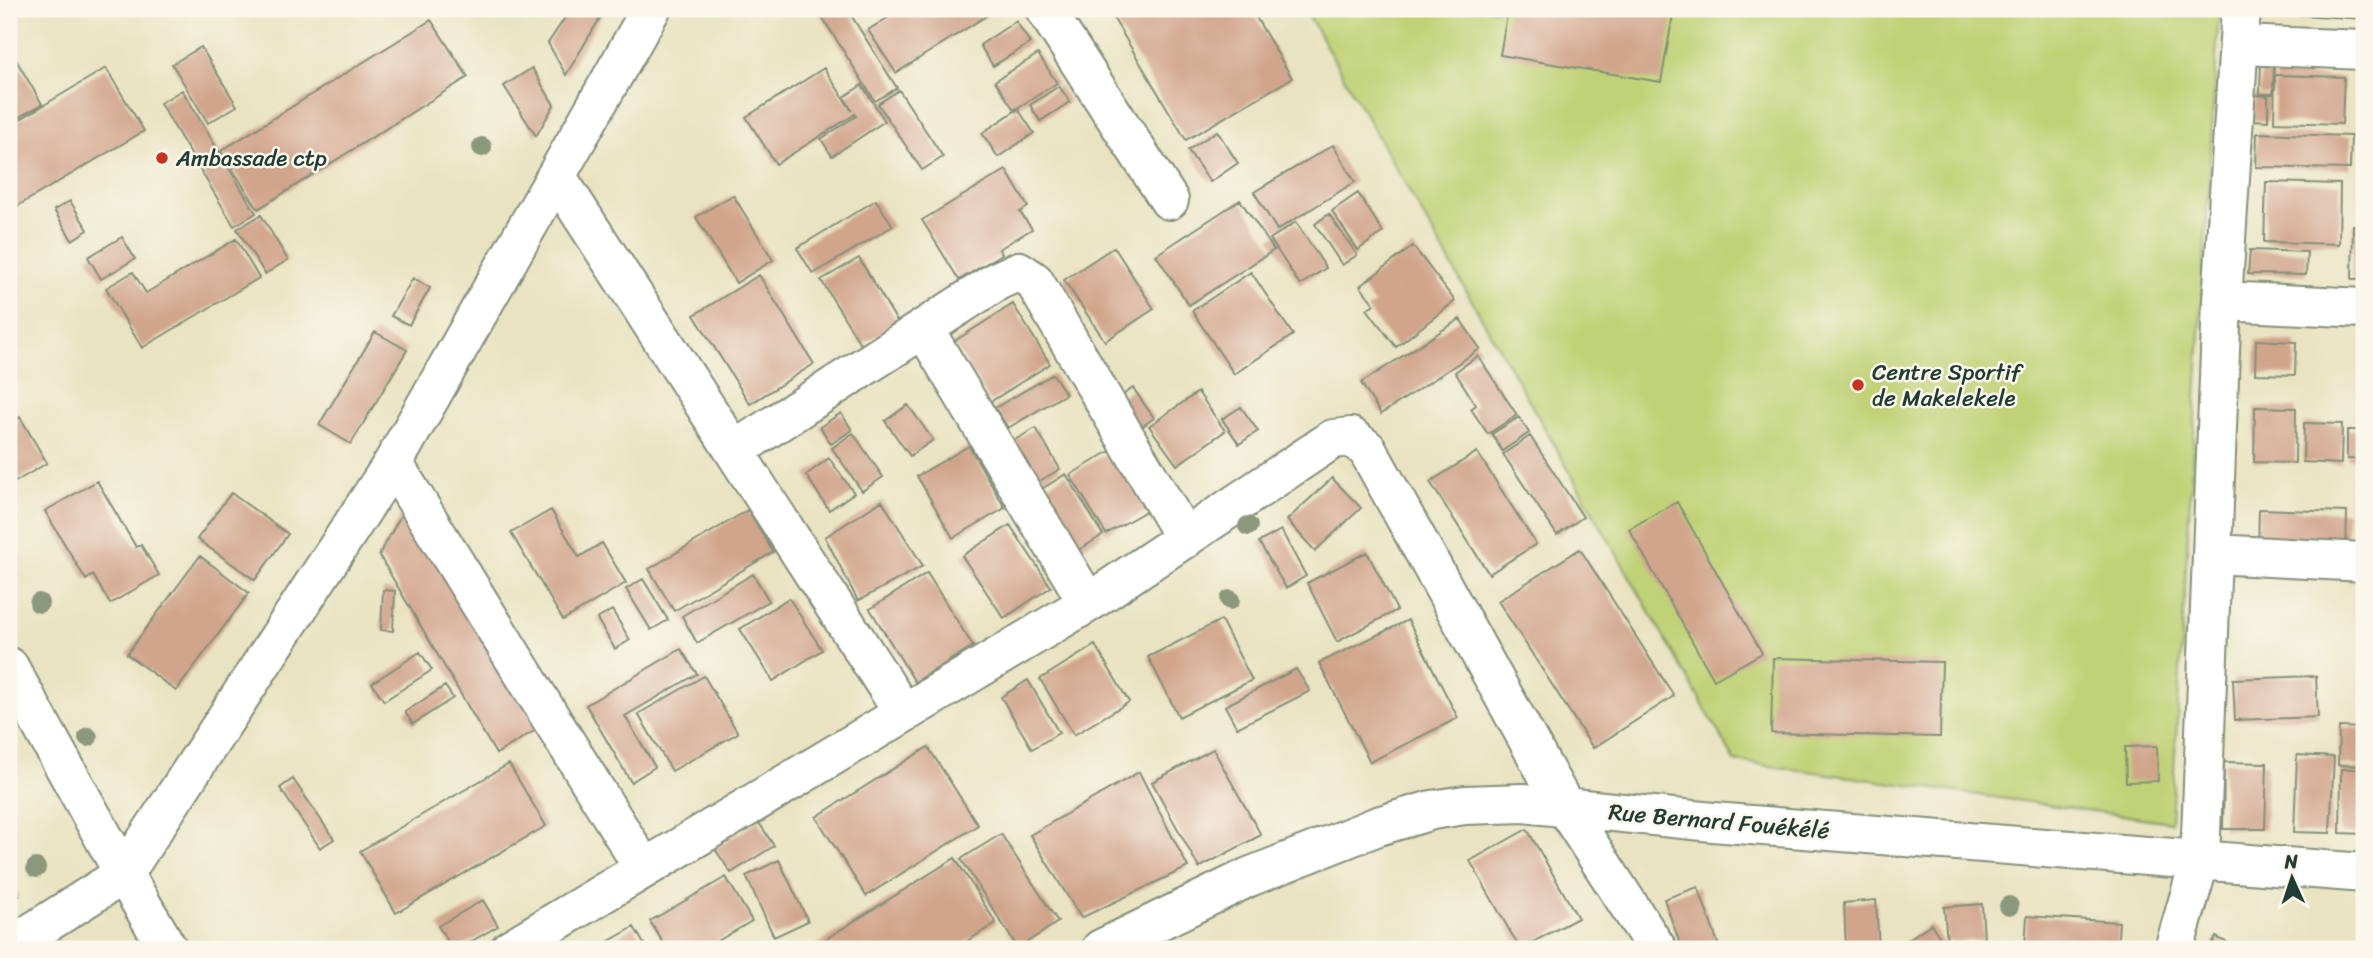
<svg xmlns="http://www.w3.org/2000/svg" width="2373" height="958" font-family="Sriracha,sans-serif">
<rect width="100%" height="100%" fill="#fbf7ec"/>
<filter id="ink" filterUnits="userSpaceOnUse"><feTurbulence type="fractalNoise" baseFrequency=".0143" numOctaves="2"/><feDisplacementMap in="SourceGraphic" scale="14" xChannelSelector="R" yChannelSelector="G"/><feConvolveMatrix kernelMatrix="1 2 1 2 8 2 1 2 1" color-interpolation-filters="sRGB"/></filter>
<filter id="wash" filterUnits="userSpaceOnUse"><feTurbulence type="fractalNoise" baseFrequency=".00686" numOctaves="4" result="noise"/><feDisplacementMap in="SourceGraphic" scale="28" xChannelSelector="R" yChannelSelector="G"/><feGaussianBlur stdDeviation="1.57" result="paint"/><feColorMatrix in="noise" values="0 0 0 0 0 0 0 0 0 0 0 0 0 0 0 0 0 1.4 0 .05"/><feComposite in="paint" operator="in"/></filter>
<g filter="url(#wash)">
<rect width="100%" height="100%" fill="#e9e3c1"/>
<!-- green -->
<path fill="#bfd276" stroke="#6f8855" stroke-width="2" d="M 1305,9 L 2219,9 L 2171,822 L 1735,761 Z"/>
<g id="blocks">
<!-- building -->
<path fill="#d1a58c" d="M 571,9 L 601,9 L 603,13 L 566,75 L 548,43 Z
M 817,9 L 847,9 L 897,88 L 875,101 Z
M 902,9 L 997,9 L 896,73 L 868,30 Z
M 1108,9 L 1251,9 L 1292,78 L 1186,140 Z
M 1508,9 L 1674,9 L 1661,82 L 1500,55 Z
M 2267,9 L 2364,9 L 2364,19 L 2267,13 Z
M 431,20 L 468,77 L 258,209 L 221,151 Z
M 1016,21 L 1030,43 L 993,66 L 980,45 Z
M 201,47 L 237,106 L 208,123 L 172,64 Z
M 9,48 L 42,104 L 9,123 Z
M 1038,54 L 1057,83 L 1014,110 L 995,81 Z
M 2261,62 L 2274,62 L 2273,94 L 2260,94 Z
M 106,68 L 144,131 L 9,211 L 9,126 Z
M 532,68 L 554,105 L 536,136 L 504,86 Z
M 824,68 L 852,111 L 844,97 L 862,85 L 885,121 L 832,156 L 821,139 L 856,116 L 855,114 L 776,164 L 746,117 Z
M 2275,75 L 2344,77 L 2342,124 L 2274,122 Z
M 1059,86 L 1070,102 L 1040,121 L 1030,105 Z
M 182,90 L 256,213 L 234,226 L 160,103 Z
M 899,90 L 943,157 L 922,170 L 878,104 Z
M 2255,95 L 2268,96 L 2268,121 L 2253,120 Z
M 1018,109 L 1034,133 L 998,157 L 982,133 Z
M 1217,131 L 1238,163 L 1210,182 L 1188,150 Z
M 2257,133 L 2351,136 L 2350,169 L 2256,167 Z
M 1333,145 L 1355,182 L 1277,230 L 1254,192 Z
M 1006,170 L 1028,207 L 1020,212 L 1032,229 L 999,249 L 1002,254 L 959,280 L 922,220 Z
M 2266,182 L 2340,184 L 2339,244 L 2264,242 Z
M 2362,182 L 2364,182 L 2364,279 L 2352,279 L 2353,225 L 2360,225 Z
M 1358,193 L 1383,232 L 1358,250 L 1332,211 Z
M 733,195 L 773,260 L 736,283 L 696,217 Z
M 876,200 L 893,226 L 813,274 L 797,248 Z
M 1240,200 L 1274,250 L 1189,305 L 1156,255 Z
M 70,201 L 88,230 L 72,240 L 54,210 Z
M 1329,214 L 1357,255 L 1342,265 L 1315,224 Z
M 261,215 L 288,260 L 265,274 L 237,229 Z
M 1296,222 L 1326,268 L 1300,285 L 1270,239 Z
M 122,237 L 135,259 L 101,279 L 88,257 Z
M 236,239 L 259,278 L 142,348 L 106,288 L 133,272 L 146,293 Z
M 1413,246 L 1455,301 L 1396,347 L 1367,309 L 1374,304 L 1360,286 Z
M 1114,247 L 1154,309 L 1105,341 L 1064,280 Z
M 2250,250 L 2307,252 L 2306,275 L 2248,274 Z
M 859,258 L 898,323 L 861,345 L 821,280 Z
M 1251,272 L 1293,335 L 1234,374 L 1192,311 Z
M 759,275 L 814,364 L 750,404 L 694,315 Z
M 413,278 L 430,288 L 409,325 L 391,316 Z
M 1013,304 L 1050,364 L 990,402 L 953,342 Z
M 1460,319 L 1480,349 L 1381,414 L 1361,383 Z
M 375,332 L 407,350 L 351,444 L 319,425 Z
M 2256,340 L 2296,342 L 2295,375 L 2255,374 Z
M 1478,356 L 1517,415 L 1488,434 L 1471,409 L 1476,405 L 1455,372 Z
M 1053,374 L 1066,394 L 1008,428 L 995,408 Z
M 1133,388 L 1154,418 L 1137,430 L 1116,400 Z
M 1198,392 L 1225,431 L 1177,465 L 1149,426 Z
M 908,405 L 933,440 L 910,456 L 885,421 Z
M 1241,407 L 1258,431 L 1239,444 L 1222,419 Z
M 2255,407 L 2296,408 L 2295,463 L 2254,462 Z
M 841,413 L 852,430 L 831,444 L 820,427 Z
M 20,417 L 47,463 L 15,482 L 9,472 L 9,424 Z
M 1519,417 L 1529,433 L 1502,451 L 1492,434 Z
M 2304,423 L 2342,424 L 2341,464 L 2303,462 Z
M 1036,428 L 1060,469 L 1038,482 L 1013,441 Z
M 2347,430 L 2364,430 L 2364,459 L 2347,459 Z
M 853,433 L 883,477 L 862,491 L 832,448 Z
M 1530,436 L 1583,517 L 1557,535 L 1503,454 Z
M 969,446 L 1005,508 L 953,538 L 917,476 Z
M 1110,451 L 1146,511 L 1106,534 L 1070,475 Z
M 1477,452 L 1536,544 L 1489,574 L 1430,482 Z
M 829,458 L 854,493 L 829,510 L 806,475 Z
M 1066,474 L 1103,535 L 1069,556 L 1032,495 Z
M 1332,478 L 1361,508 L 1315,551 L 1287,520 Z
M 97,481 L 136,547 L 141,545 L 159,575 L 110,604 L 93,575 L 86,580 L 45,511 Z
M 231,493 L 288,534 L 255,580 L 197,539 Z
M 882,501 L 923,566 L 858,601 L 825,537 Z
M 1677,502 L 1762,653 L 1714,680 L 1629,529 Z
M 406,506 L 539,728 L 496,754 L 379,555 Z
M 2259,509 L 2347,512 L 2346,552 L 2258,550 Z
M 551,510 L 579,557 L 602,543 L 626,583 L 563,620 L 511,533 Z
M 748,510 L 773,552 L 674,611 L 649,569 Z
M 1010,525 L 1051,587 L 1004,618 L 962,556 Z
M 1281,530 L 1306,576 L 1286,588 L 1259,542 Z
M 1580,549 L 1674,696 L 1593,748 L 1498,601 Z
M 1367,552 L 1397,610 L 1337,642 L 1307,583 Z
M 200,556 L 249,593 L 176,691 L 127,654 Z
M 927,573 L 973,646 L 915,682 L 870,609 Z
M 753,574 L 769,601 L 697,643 L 682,616 Z
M 643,579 L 668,620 L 651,630 L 626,589 Z
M 383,590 L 395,591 L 393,631 L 381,630 Z
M 789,598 L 822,650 L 773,681 L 740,629 Z
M 612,610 L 630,640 L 615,649 L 597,619 Z
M 1221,620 L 1252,680 L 1179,717 L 1148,657 Z
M 1408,620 L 1458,718 L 1370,762 L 1319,663 Z
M 1095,645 L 1129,702 L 1074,735 L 1040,679 Z
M 681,649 L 697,674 L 625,716 L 655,767 L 631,782 L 586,705 Z
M 420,652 L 432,670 L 384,701 L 372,683 Z
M 1773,658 L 1942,662 L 1940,737 L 1771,733 Z
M 1296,669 L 1310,691 L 1237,728 L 1225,706 Z
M 704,676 L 738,733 L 672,771 L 638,714 Z
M 2316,676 L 2318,717 L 2235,720 L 2233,679 Z
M 1028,680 L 1059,733 L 1032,749 L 1001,697 Z
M 445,686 L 453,698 L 413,724 L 405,712 Z
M 2339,727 L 2364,728 L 2364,766 L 2338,765 Z
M 2157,746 L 2158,781 L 2126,782 L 2125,747 Z
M 928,747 L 978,825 L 866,896 L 816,817 Z
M 1213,749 L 1261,835 L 1199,868 L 1152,782 Z
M 2297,755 L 2334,757 L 2330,833 L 2294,832 Z
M 2224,762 L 2267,763 L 2265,829 L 2223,829 Z
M 509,764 L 546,826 L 396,913 L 360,851 Z
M 2341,769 L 2364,769 L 2364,834 L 2340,833 Z
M 1139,772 L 1188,867 L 1081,918 L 1030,835 Z
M 293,779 L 334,839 L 320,848 L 280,788 Z
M 758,821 L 774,846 L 731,873 L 715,849 Z
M 1527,829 L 1578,918 L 1520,949 L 1470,861 Z
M 1001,834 L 1058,922 L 1018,948 L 961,859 Z
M 955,858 L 996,923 L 955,949 L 810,949 Z
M 779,860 L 808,921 L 774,937 L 746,876 Z
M 726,877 L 752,921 L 704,949 L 667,949 L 650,921 Z
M 9,880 L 19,896 L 9,903 Z
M 1698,887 L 1720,949 L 1682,949 L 1664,899 Z
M 483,900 L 498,926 L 458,949 L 453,949 L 438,926 Z
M 1876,900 L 1879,949 L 1846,949 L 1844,903 Z
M 1982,904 L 1984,940 L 1947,942 L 1944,907 Z
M 2027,916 L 2119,922 L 2117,949 L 2025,947 Z
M 1931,924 L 1948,949 L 1894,949 Z
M 634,927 L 647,949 L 595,949 Z
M 2216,937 L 2236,947 L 2235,949 L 2210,949 Z"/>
</g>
</g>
<g filter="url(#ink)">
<use href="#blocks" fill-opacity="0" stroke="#84907a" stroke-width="2"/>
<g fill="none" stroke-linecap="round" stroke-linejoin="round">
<defs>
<path id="minor" d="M 1045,9 L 1169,200
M 2240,45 L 2364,50
M 557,177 L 903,712
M 2222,301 L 2364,308
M 924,329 L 1088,603
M 735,450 L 997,281 L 1019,271 L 1034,281 L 1185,539
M 393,463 L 643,867
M 2213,554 L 2364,562
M 9,667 L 124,874 L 168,949
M 9,947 L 124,874 L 393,463 L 651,9
M 510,949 L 1088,603 L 1333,439 L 1351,437 L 1367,449 L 1565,807 L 1657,949
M 1101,949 L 1249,877 L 1378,826 L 1432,810 L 1465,805 L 1523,803 L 1713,822 L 2364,873
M 2174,949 L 2200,860 L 2222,301 L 2241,9"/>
</defs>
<!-- minor casing -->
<use href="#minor" stroke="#84907a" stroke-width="42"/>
<!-- minor -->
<use href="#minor" stroke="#fff" stroke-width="38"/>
</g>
<!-- trees -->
<g fill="#8c987b">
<circle cx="482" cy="147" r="10"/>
<circle cx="1248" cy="526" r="10"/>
<circle cx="1230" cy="600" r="10"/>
<circle cx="39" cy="603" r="10"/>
<circle cx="88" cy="737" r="10"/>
<circle cx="36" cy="868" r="10"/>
<circle cx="2009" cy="906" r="10"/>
</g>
</g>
<!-- markers -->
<g fill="#c8321e" stroke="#fbf7ec" stroke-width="2.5">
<circle cx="162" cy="158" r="7"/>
<circle cx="1858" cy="385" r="7"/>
</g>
<g text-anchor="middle" stroke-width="5" stroke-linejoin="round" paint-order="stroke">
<!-- poi labels -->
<g font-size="23" fill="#1f3d34" stroke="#fbf7ec" text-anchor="start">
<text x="176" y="166">Ambassade ctp</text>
<text x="1872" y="380">Centre Sportif<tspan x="1872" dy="26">de Makelekele</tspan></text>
</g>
<!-- street labels -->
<g font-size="23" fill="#1f3d34" stroke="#fbf7ec">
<text transform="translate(1719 821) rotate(5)" y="8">Rue Bernard Fouékélé</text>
</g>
</g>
<!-- margin -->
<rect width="2373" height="958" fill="none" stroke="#fbf7ec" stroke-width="35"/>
<!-- north arrow -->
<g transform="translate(2292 878) rotate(357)" stroke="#fbf7ec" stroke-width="5" paint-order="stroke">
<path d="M0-5L12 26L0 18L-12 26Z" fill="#1f3d34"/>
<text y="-10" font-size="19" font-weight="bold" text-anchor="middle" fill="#1f3d34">N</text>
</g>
</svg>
